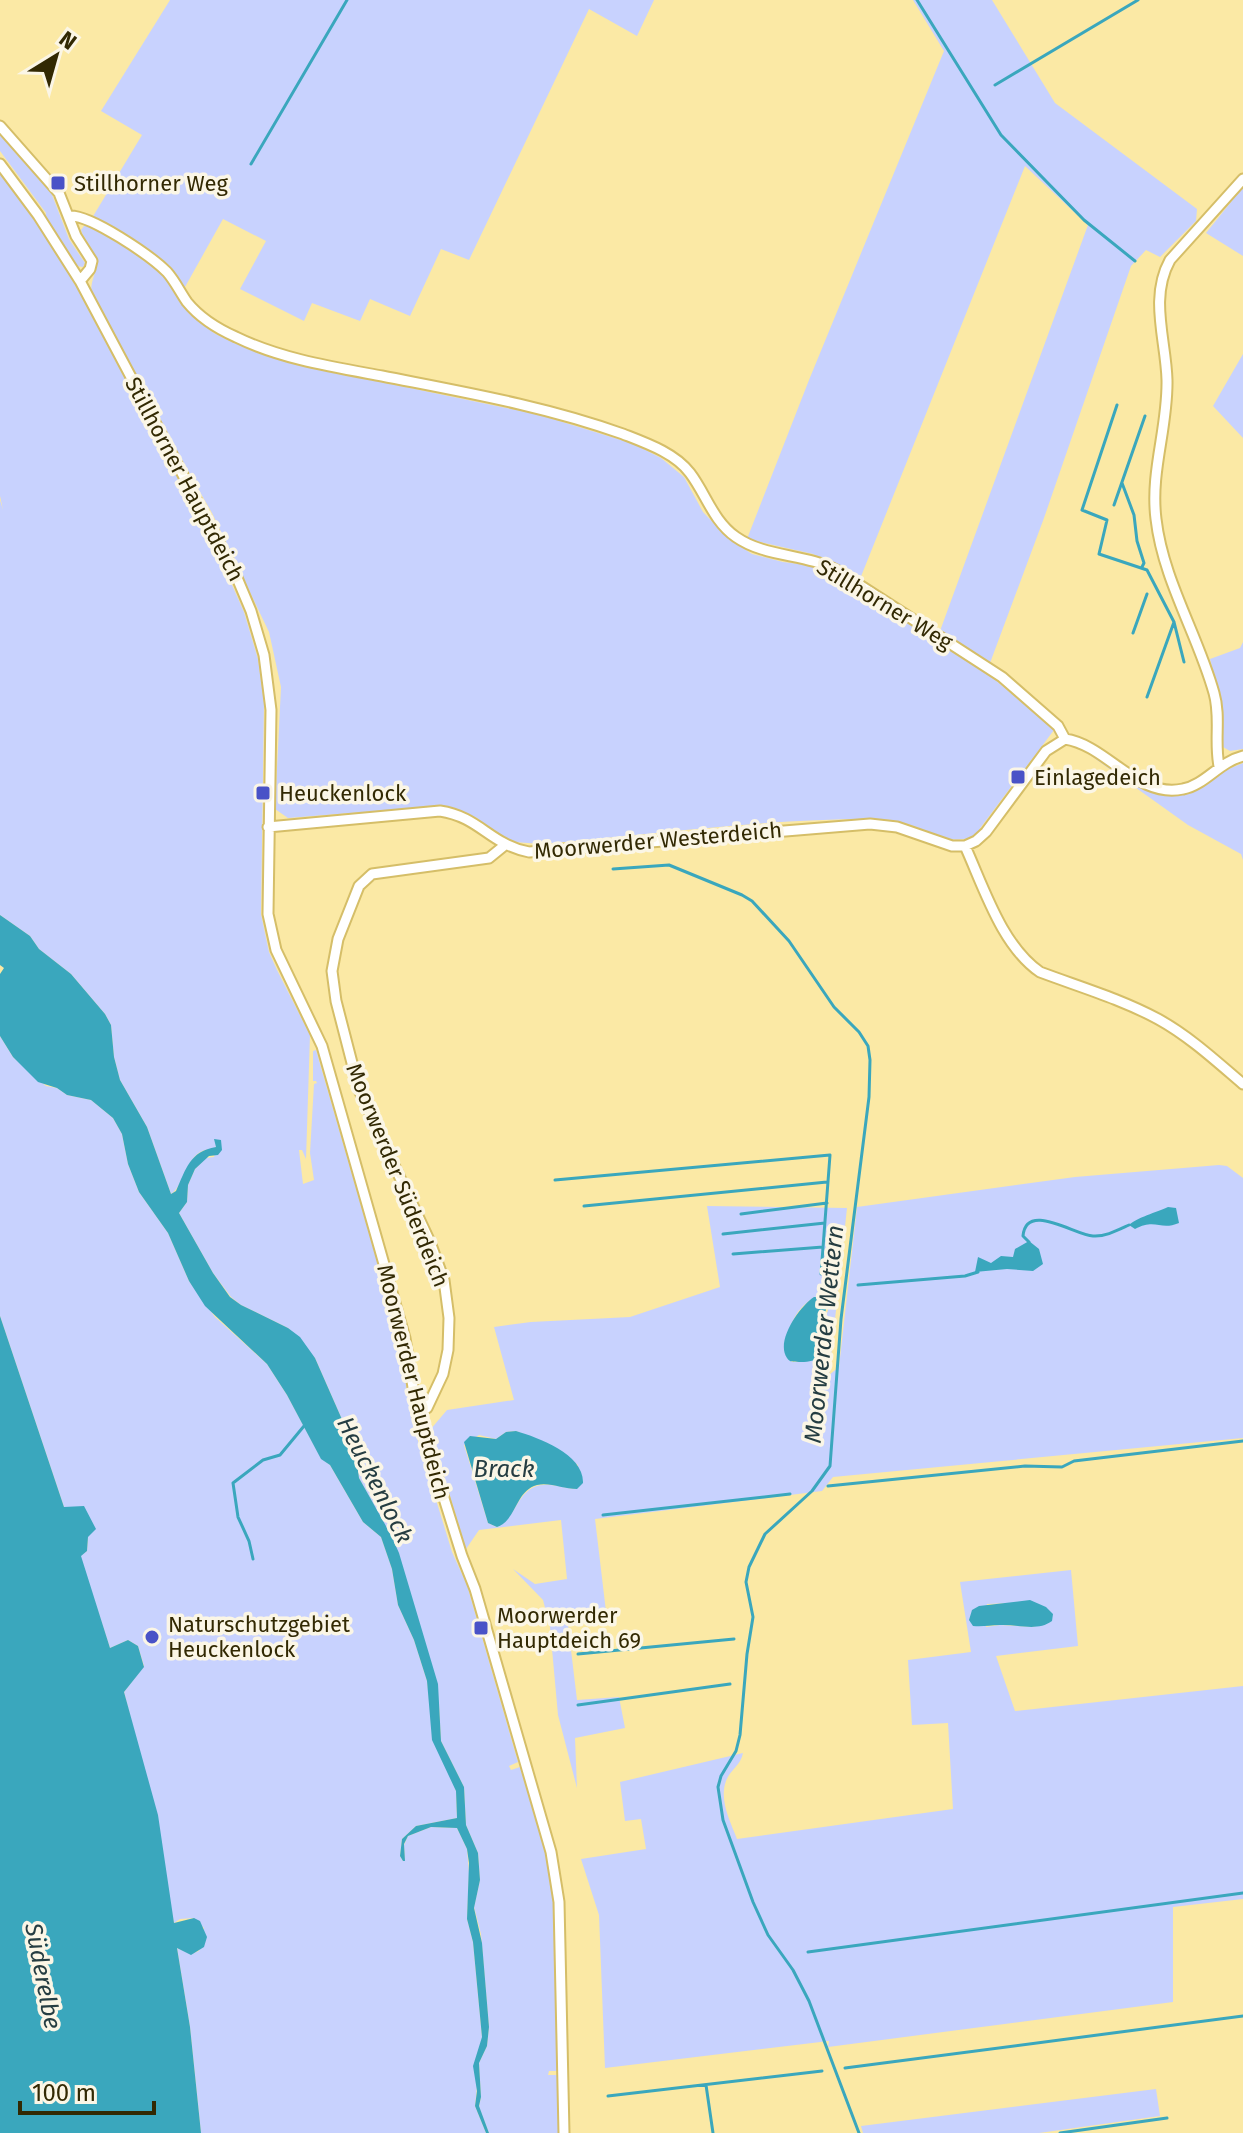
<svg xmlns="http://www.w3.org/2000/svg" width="1243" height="2133" font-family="'Fira Sans',sans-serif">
<rect width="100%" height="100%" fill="#fbe9a5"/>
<!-- green -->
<path fill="#c8d2fe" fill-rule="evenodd" d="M 170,0 L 654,0 L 637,36 L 589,9 L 469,260 L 441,249 L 410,316 L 370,299 L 360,321 L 312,303 L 304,321 L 240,289 L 266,241 L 223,219 L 185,287 L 168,267 L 92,218 L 142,135 L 101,111 Z
M 913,0 L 992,0 L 1055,103 L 1197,209 L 1196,221 L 1160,257 L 1146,250 L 1131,266 L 1044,518 L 990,663 L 940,631 L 1088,225 L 1025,166 L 860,579 L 813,554 L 747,539 L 809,380 L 944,51 Z
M 0,134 L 51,192 L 69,239 L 85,263 L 83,267 L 76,266 L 45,218 L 46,213 L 0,151 Z
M 0,168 L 33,213 L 78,290 L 221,560 L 244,612 L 258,659 L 264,703 L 261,914 L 269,952 L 277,970 L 310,1035 L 306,1159 L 302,1150 L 299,1150 L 303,1184 L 314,1180 L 310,1153 L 314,1084 L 317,1083 L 316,1081 L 313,1081 L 313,1051 L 316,1050 L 397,1330 L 412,1421 L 452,1552 L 467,1585 L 518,1762 L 509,1766 L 511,1770 L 520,1767 L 549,1864 L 554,1891 L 558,2071 L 549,2071 L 548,2075 L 559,2075 L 561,2133 L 489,2133 L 479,2107 L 481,2097 L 479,2063 L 487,2046 L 489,2027 L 481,1934 L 474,1907 L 480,1880 L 478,1853 L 466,1825 L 464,1787 L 441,1741 L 439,1705 L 395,1544 L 359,1478 L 355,1449 L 315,1358 L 288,1328 L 241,1305 L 231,1297 L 213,1273 L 179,1213 L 187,1202 L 188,1185 L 195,1169 L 206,1158 L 214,1157 L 217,1145 L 214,1149 C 186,1147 187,1183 171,1194 L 147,1127 L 120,1080 L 114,1057 L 111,1025 L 105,1014 L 71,974 L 39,949 L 30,936 L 0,915 L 0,500 L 3,510 L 0,496 Z
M 1243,187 L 1243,256 L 1206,233 Z
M 91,225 L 152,265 L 164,276 L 192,316 L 214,333 L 234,343 L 309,367 L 540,415 L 634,444 L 661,458 L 684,477 L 703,512 L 728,538 L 752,554 L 783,562 L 816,566 L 846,581 L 986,672 L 1054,730 L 975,835 C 952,849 924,827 900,822 C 891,819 879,819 870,819 C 760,819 649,835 540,844 L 515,842 L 495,832 L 477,818 L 456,809 L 439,806 L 288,818 L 275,809 L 281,687 L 269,632 L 212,513 L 155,414 L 92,295 C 89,282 97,274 96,261 C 95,250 84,241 81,230 L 84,226 Z
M 1243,354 L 1243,438 L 1213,406 Z
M 1243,642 L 1243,749 L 1230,751 L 1223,747 L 1223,711 L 1210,659 L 1240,648 Z
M 1090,755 L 1151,792 L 1188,794 L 1226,770 L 1243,763 L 1243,860 L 1241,854 L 1188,825 Z
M 0,1036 L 13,1057 L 46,1086 L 57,1088 L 67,1095 L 91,1100 L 113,1118 L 122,1134 L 128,1164 L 139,1192 L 168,1233 L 189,1281 L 215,1317 L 267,1364 L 287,1395 L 321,1458 L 330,1465 L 363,1522 L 381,1537 L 392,1569 L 398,1605 L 414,1640 L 427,1681 L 432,1722 L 456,1791 L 457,1818 L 416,1826 L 402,1839 L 400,1856 L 403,1861 L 405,1861 L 404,1845 L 408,1836 L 431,1827 L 457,1828 L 467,1849 L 469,1873 L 467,1919 L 473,1942 L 482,2037 L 475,2106 L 486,2133 L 201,2133 L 190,2027 L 177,1948 L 191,1954 L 199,1951 L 204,1928 L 194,1918 L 180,1919 L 174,1923 L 141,1758 L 124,1692 L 144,1666 L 138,1646 L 128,1640 L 110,1648 L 80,1556 L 87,1551 L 88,1537 L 64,1507 L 0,1316 Z
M 1219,1165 L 1227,1166 L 1243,1178 L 1243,1438 L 833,1477 L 822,1491 L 595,1519 L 607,1620 L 568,1625 L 577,1700 L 619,1697 L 625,1728 L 575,1738 L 577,1788 L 558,1715 L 550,1627 L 543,1600 L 513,1569 L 535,1584 L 567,1579 L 561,1520 L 479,1530 L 466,1549 L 430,1430 L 447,1410 L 514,1400 L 494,1327 L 531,1322 L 630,1317 L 720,1287 L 707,1206 L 847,1208 L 829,1375 L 839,1367 L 857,1207 L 1075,1177 ZM 817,1296 L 826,1297 L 828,1311 L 821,1324 C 834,1353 819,1362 792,1362 L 785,1351 C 789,1327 794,1308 817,1296 ZM 516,1431 L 548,1444 L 578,1465 L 577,1489 C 565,1489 555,1484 544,1485 C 517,1486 518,1517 497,1527 L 488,1523 L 464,1445 L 479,1435 L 496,1439 L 506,1432 Z
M 1071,1570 L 1078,1646 L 996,1656 L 1015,1711 L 1243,1686 L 1243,1899 L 1173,1907 L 1173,2002 L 828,2047 L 829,2041 L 605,2068 L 599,1915 L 581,1859 L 646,1849 L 641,1819 L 625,1821 L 620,1782 L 743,1753 C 741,1765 730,1770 726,1781 C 719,1800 730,1821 737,1839 L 953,1809 L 948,1723 L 912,1725 L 908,1660 L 971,1652 L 960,1582 ZM 1013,1603 L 1035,1627 L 1000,1625 L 986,1627 L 987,1604 Z
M 1156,2089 L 1160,2116 L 1039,2133 L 863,2133 L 861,2126 Z"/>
<!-- water -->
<path fill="#3aa7bd" d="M 0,915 L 30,936 L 39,949 L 71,974 L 105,1014 L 111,1025 L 114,1057 L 120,1080 L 147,1127 L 171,1194 L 176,1191 C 186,1169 190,1151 216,1147 L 214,1139 L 221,1140 L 222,1150 L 218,1155 L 209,1156 L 195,1169 L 188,1185 L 187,1202 L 179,1213 L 213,1273 L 230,1297 L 241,1305 L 288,1328 L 300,1337 L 315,1358 L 355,1449 L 359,1478 L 391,1535 L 399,1553 L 438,1684 L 441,1741 L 464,1787 L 466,1825 L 478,1853 L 480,1880 L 474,1908 L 482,1943 L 489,2027 L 487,2046 L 479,2063 L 481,2097 L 479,2106 L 489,2133 L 486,2133 L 475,2106 L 477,2091 L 473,2066 L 482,2037 L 473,1942 L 467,1919 L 469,1863 L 467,1849 L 457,1828 L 431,1827 L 408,1836 L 404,1844 L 405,1861 L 403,1861 L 400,1856 L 402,1839 L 416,1826 L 457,1818 L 456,1791 L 432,1740 L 427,1681 L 414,1640 L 398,1605 L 392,1569 L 381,1537 L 363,1522 L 330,1465 L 321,1459 L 287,1395 L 267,1364 L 205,1306 L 189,1281 L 168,1233 L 139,1192 L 128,1164 L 122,1134 L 113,1118 L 91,1100 L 67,1095 L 57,1088 L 38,1082 L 13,1057 L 0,1036 L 0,974 L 4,968 L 0,965 Z
M 1168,1207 L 1176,1208 L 1179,1223 C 1160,1231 1156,1218 1135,1229 L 1129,1225 C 1136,1218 1157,1212 1168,1207 Z
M 1029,1241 L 1039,1249 L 1043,1264 L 1033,1271 L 1007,1269 L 975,1272 L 978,1257 L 991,1263 L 1001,1256 L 1013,1257 L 1015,1249 Z
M 814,1297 L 826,1297 L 829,1301 L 821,1324 C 831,1346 825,1363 799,1362 C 793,1361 790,1363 787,1358 C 775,1341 800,1306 814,1297 Z
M 0,1316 L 64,1507 L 84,1506 L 96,1529 L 88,1537 L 87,1551 L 81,1556 L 110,1648 L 128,1640 L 138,1646 L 144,1667 L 124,1692 L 158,1815 L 174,1923 L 194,1918 L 200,1921 L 207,1937 L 204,1947 L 191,1955 L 177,1948 L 190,2027 L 201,2133 L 0,2133 Z
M 516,1431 C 539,1438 584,1454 583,1483 L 577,1489 C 563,1489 550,1482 537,1485 C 515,1491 517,1520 497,1527 L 488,1523 L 464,1442 L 470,1436 L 496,1439 L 506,1432 Z
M 1030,1600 L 1046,1607 L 1053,1614 L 1052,1621 C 1037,1632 1018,1624 1000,1625 C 990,1625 983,1627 973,1626 L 969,1620 L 972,1610 L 979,1606 Z"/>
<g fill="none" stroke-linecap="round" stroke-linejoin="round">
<!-- stream -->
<path stroke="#3aa7bd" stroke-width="3" d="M 917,0 L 1001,135 L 1084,220 L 1135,261
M 995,85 L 1138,0
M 251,164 L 347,0
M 1117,405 L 1082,510 L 1107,520 L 1099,554 L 1147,570 L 1174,622 L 1184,662
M 1122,483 L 1134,515 L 1137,541 L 1144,563 L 1142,567
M 1114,505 L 1145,416
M 1133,633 L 1147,594
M 1147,697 L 1174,622
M 613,869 L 669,865 L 742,895 L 752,901 L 789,941 L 834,1007 L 859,1032 L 868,1046 L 870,1060 L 869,1097 L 841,1319 L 830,1466 L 812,1491 L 765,1534 L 749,1567 L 746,1582 L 753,1617 L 747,1654 L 740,1735 L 736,1751 L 721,1776 L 718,1787 L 723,1820 L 753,1902 L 768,1935 L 793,1970 L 809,2001 L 859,2133
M 555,1180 L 830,1155 L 821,1274
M 584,1206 L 827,1182
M 741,1214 L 827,1203
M 723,1234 L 825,1223
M 1029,1242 L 1023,1236 C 1026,1201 1075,1235 1093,1236 C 1105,1237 1118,1230 1129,1225
M 733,1254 L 823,1247
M 858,1285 L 965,1276 L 978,1272
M 828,1486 L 1025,1466 L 1062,1467 L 1074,1461 L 1243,1441
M 603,1515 L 790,1494
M 253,1559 L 249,1541 L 238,1517 L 233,1483 L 263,1460 L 280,1455 L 304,1426
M 578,1654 L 734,1639
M 578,1705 L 730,1684
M 808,1952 L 1243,1893
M 845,2068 L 1243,2016
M 706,2085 L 713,2133
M 608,2096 L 822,2071
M 1060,2133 L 1167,2118"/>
<defs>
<path id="minor" d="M 0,126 L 59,193 L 76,236 L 92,261 L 90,269 L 80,281
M 0,164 L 38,215 L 80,281 L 235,573 L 251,611 L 264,655 L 271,710 L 268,914 L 276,950 L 322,1046 L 405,1338 L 417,1412 L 462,1556 L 475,1589 L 551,1852 L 559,1902 L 564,2133
M 69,216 C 90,214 151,256 167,272 C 175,281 180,292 187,302 C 200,318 218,329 236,337 C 281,359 333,367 382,376 C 463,392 545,406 623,434 C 646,443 675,453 690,473 C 706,494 713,521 736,537 C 766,558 806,553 838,571 L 1002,677 L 1058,726 L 1065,739
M 1065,739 C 1107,745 1137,799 1183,789 C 1205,785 1219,762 1243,756
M 1219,766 C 1214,741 1221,717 1214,693 C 1198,635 1163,580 1156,519 C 1150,471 1168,428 1167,380 C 1166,340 1149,298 1170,260 L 1243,179
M 268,827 L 440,811 C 480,817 489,844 529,852 L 870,824 L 897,827 L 952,846 L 965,846 L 976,841 L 986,832 L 1046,751 L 1065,739
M 965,846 C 984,888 1002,946 1040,972 C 1080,987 1121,999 1158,1019 C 1189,1036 1216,1061 1243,1084
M 417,1412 L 427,1408 L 443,1374 L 448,1350 L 449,1318 L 444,1280 L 430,1242 L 359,1090 L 336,1001 L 332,971 L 338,939 L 359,886 L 372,874 L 489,858 L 505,845"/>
</defs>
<!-- minor casing -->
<use href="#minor" stroke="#d5be68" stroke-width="13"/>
<!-- minor -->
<use href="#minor" stroke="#fff" stroke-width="9"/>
</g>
<!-- markers -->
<g fill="#4952c7" stroke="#fbf6e6" stroke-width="3">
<rect x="50" y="175" width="16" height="16" rx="4"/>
<rect x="1010" y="769" width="16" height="16" rx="4"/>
<rect x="255" y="785" width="16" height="16" rx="4"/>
<rect x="473" y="1620" width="16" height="16" rx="4"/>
<circle cx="152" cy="1637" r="8"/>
</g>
<g text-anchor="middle" stroke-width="7" stroke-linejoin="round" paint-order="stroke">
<!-- poi labels -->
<g font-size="22" fill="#322903" stroke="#fbf6e6" text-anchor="start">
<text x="74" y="191">Stillhorner Weg</text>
<text x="1034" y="785">Einlagedeich</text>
<text x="279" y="801">Heuckenlock</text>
<text x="497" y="1623">Moorwerder<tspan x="497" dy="25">Hauptdeich 69</tspan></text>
<text x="168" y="1632">Naturschutzgebiet<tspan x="168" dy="25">Heuckenlock</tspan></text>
</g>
<!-- street labels -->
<g font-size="22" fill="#322903" stroke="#fbf6e6">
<text transform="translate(185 479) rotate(62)" y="8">Stillhorner Hauptdeich</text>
<text transform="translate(885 604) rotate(31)" y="8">Stillhorner Weg</text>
<text transform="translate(658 840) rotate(-5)" y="8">Moorwerder Westerdeich</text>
<text transform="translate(398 1175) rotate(68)" y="8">Moorwerder Süderdeich</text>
<text transform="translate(414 1382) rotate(76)" y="8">Moorwerder Hauptdeich</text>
</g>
<!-- water labels -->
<g font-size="24" font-style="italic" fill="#253d42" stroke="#fbf6e6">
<text transform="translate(824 1334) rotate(-84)" y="8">Moorwerder Wettern</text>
<text x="504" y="1477">Brack</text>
<text transform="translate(375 1480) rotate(63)" y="8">Heuckenlock</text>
<text transform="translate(43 1976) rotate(79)" y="8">Süderelbe</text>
</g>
</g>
<!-- north arrow -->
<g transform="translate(56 56) rotate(37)" stroke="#fbf6e6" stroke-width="6" paint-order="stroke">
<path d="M0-6L14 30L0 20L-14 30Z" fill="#322903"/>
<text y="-12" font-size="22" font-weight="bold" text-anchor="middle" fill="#322903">N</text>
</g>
<!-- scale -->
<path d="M20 2101v12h134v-12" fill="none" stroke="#322903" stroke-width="4"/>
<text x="32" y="2101" font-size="24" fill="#322903" stroke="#fbf6e6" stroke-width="6" paint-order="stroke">100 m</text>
</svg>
